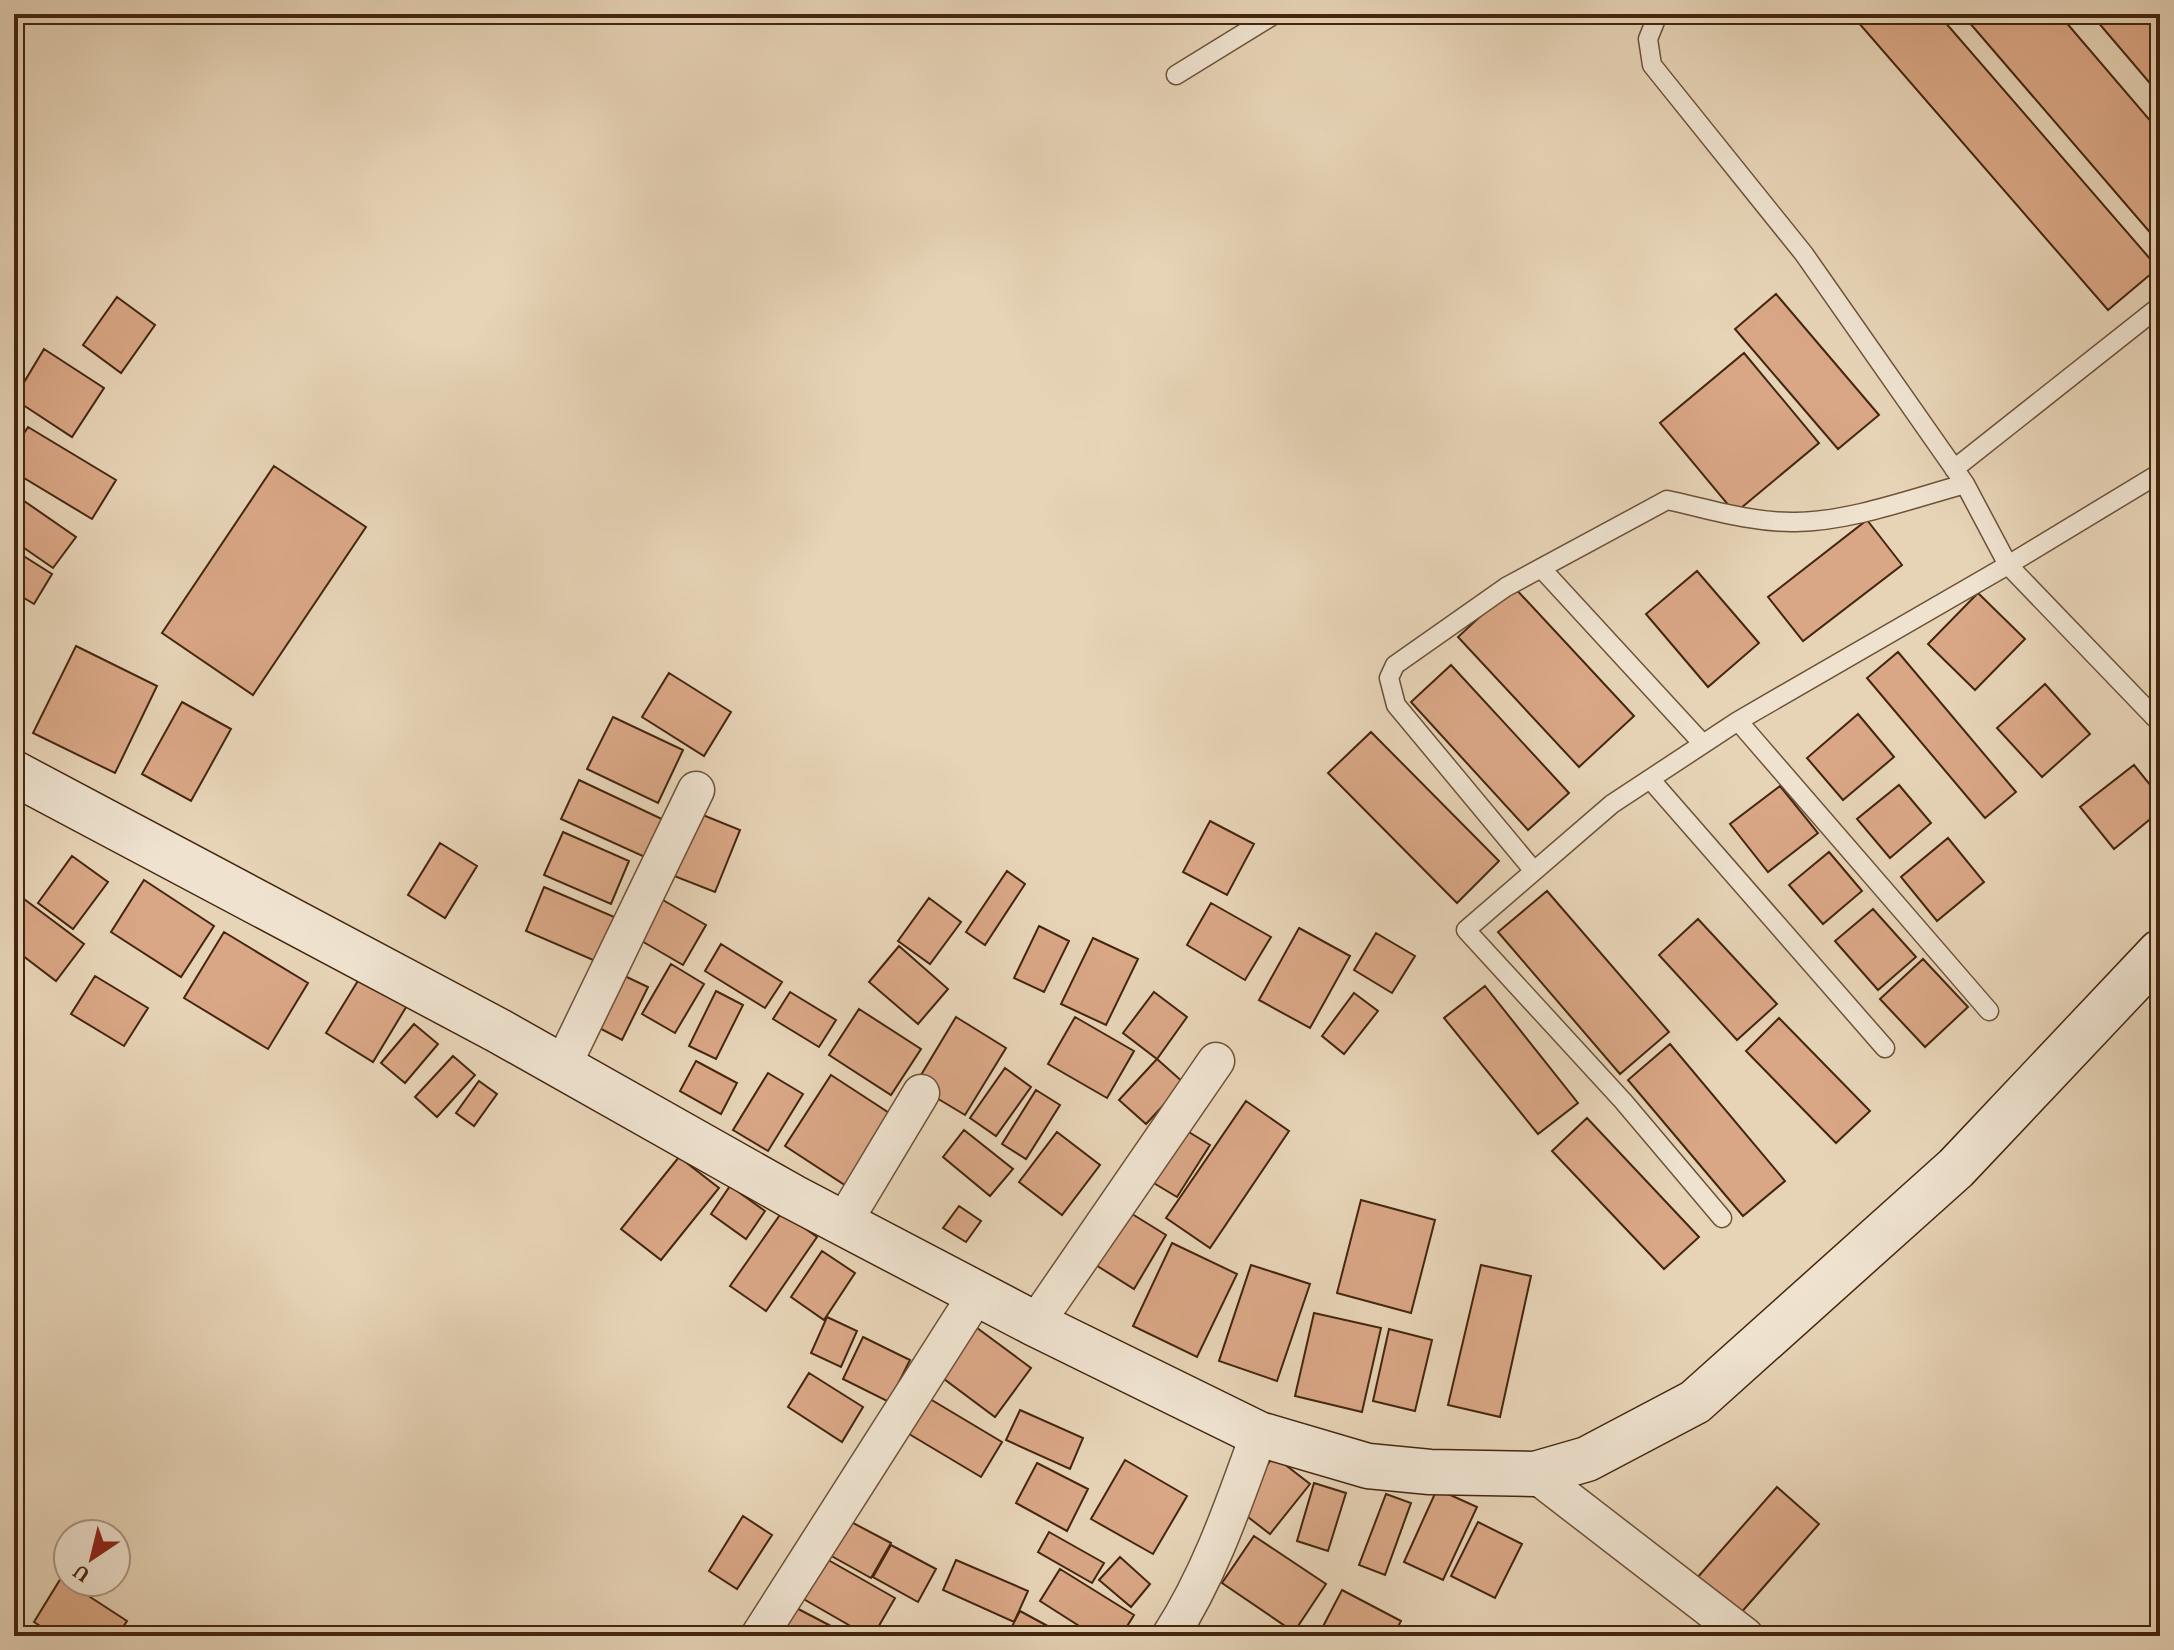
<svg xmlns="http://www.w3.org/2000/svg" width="2174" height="1650" font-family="'Gentium Book Plus',serif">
<rect width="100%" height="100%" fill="#e7d4b7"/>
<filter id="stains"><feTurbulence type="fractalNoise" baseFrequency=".0025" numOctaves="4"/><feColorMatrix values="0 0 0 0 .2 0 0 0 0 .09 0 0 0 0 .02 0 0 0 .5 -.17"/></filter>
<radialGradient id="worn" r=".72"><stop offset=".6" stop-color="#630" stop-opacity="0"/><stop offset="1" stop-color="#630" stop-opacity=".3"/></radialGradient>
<!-- building -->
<path fill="#daa786" stroke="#44260e" stroke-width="2" d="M 1851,14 L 1938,14 L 2158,268 L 2108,310 Z
M 1962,14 L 2059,14 L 2160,132 L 2160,244 Z
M 2091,14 L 2160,14 L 2160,95 Z
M 1776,294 L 1879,415 L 1838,449 L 1735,329 Z
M 117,297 L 155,325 L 121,373 L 83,345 Z
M 44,349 L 104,388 L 72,437 L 14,399 Z
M 1744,353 L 1819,443 L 1735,513 L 1660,423 Z
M 28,427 L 116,480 L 92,519 L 14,472 L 14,449 Z
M 274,466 L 366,527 L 253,695 L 162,633 Z
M 14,494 L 76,537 L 53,568 L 14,541 Z
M 1867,520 L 1902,565 L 1803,641 L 1768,597 Z
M 14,550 L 52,574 L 34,604 L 14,592 Z
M 1697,571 L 1759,643 L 1708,687 L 1646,614 Z
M 1513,586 L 1634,716 L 1579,767 L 1458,637 Z
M 2160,586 L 2160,602 L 2152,592 Z
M 1978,593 L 2025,639 L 1975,690 L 1928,644 Z
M 76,646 L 157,686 L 115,773 L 33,733 Z
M 1898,652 L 2016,792 L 1985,818 L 1867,678 Z
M 1451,665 L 1569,793 L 1528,830 L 1411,702 Z
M 669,673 L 731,712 L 704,756 L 642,717 Z
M 2045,684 L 2090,734 L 2042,777 L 1997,728 Z
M 182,702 L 231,729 L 191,801 L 142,774 Z
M 1858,714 L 1894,757 L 1843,800 L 1807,758 Z
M 613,717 L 683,750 L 658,803 L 587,769 Z
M 1371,732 L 1499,861 L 1457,903 L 1328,773 Z
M 2134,765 L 2160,797 L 2160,811 L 2114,849 L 2080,807 Z
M 579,780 L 664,820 L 647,858 L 561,819 Z
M 1899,785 L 1931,823 L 1890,858 L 1857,819 Z
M 1780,786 L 1818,833 L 1768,872 L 1730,824 Z
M 693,811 L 740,830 L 715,892 L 669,874 Z
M 1210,821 L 1254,844 L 1227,895 L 1183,872 Z
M 563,832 L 629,861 L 611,904 L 544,875 Z
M 1948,838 L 1984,882 L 1937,921 L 1901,877 Z
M 440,843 L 477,866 L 445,918 L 408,895 Z
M 1829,852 L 1862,891 L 1823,924 L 1789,885 Z
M 72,856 L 108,882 L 73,929 L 38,903 Z
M 1007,871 L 1025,884 L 985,945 L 966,932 Z
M 144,880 L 214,926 L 181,977 L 111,932 Z
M 544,887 L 619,919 L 600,963 L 526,931 Z
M 1547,891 L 1669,1032 L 1620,1074 L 1498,932 Z
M 16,893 L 84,944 L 56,981 L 14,949 L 14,897 Z
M 656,896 L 706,925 L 683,965 L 633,936 Z
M 929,898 L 961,922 L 930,964 L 898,941 Z
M 1211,903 L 1271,937 L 1245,980 L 1187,945 Z
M 1873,909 L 1916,957 L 1878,990 L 1835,941 Z
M 1698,919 L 1777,1004 L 1737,1040 L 1659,955 Z
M 1039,926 L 1069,941 L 1044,992 L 1014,978 Z
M 1299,928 L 1350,956 L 1310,1028 L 1259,1000 Z
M 224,932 L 308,983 L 268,1049 L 184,998 Z
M 1376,933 L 1415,956 L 1392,993 L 1354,970 Z
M 1093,938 L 1138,959 L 1106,1025 L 1061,1004 Z
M 721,944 L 782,982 L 765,1008 L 705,971 Z
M 899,946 L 948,989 L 918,1024 L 869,982 Z
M 1923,959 L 1968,1007 L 1925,1047 L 1880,999 Z
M 671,964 L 704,984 L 675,1033 L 642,1014 Z
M 367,966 L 414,994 L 373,1062 L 326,1033 Z
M 614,971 L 648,987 L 622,1040 L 588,1022 Z
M 95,976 L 148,1008 L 124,1046 L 71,1014 Z
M 1485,986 L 1578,1103 L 1538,1134 L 1444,1018 Z
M 716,991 L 743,1005 L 716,1059 L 689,1046 Z
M 790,992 L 836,1020 L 819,1047 L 773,1019 Z
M 1154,992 L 1187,1017 L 1157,1059 L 1123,1033 Z
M 1354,993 L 1378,1011 L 1344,1054 L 1322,1036 Z
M 859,1009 L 921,1049 L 891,1095 L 829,1055 Z
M 956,1017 L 1006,1048 L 965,1115 L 915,1085 Z
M 1075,1017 L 1134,1051 L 1107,1098 L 1048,1064 Z
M 1779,1018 L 1870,1111 L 1836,1143 L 1746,1051 Z
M 414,1024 L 438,1044 L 405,1083 L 381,1063 Z
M 1670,1044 L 1785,1181 L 1743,1216 L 1628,1080 Z
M 453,1056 L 475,1075 L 437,1117 L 415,1097 Z
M 1157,1059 L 1184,1083 L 1146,1124 L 1119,1100 Z
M 696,1061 L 737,1083 L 721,1114 L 680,1091 Z
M 1005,1068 L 1031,1087 L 996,1136 L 970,1118 Z
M 768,1073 L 803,1094 L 768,1151 L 733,1130 Z
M 831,1075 L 900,1120 L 854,1191 L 785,1146 Z
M 479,1081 L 497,1094 L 474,1126 L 456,1113 Z
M 1036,1090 L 1060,1105 L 1026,1159 L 1002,1144 Z
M 1246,1101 L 1289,1131 L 1210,1248 L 1166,1218 Z
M 1587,1118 L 1699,1237 L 1664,1269 L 1552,1151 Z
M 1179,1126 L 1210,1145 L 1177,1197 L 1147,1179 Z
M 964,1130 L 1013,1169 L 990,1196 L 943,1157 Z
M 1057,1132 L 1100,1165 L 1062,1215 L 1019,1182 Z
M 679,1157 L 719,1188 L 661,1260 L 621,1229 Z
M 730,1186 L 765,1211 L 746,1239 L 711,1214 Z
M 1361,1200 L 1435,1220 L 1411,1313 L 1337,1293 Z
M 959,1206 L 981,1221 L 966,1242 L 943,1228 Z
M 1124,1209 L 1166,1235 L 1134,1289 L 1091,1262 Z
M 782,1212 L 817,1237 L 766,1311 L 730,1286 Z
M 1172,1243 L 1237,1274 L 1197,1357 L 1133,1326 Z
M 822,1251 L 855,1273 L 824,1320 L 791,1297 Z
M 1251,1265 L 1310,1284 L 1277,1381 L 1219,1361 Z
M 1481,1265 L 1531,1276 L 1500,1417 L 1448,1405 Z
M 1314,1313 L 1381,1328 L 1362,1412 L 1295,1396 Z
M 827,1317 L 857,1331 L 841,1367 L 811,1353 Z
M 969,1322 L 1031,1368 L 995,1417 L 932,1370 Z
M 1389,1329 L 1432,1340 L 1415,1411 L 1373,1401 Z
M 863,1337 L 910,1360 L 889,1402 L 843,1379 Z
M 809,1373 L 863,1407 L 842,1442 L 788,1407 Z
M 920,1393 L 1002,1442 L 981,1477 L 899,1428 Z
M 1020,1410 L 1083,1438 L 1070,1469 L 1006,1440 Z
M 1274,1456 L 1310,1484 L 1270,1534 L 1235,1507 Z
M 1125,1460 L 1187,1496 L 1153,1554 L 1091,1519 Z
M 1037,1463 L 1088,1489 L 1067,1531 L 1016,1503 Z
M 1314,1483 L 1346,1493 L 1328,1551 L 1297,1541 Z
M 1777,1487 L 1819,1524 L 1739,1615 L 1697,1578 Z
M 1437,1489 L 1477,1507 L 1443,1580 L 1404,1562 Z
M 1386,1494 L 1411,1503 L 1385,1575 L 1359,1565 Z
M 838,1515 L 891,1543 L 871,1578 L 817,1548 Z
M 743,1516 L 772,1535 L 737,1589 L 709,1571 Z
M 1478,1522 L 1522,1544 L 1495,1598 L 1451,1576 Z
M 1049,1532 L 1104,1563 L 1092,1583 L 1038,1552 Z
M 1254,1536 L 1326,1584 L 1294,1632 L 1222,1583 Z
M 891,1545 L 936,1569 L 918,1602 L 873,1577 Z
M 816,1553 L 895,1598 L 873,1636 L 868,1636 L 793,1593 Z
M 1120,1557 L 1150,1584 L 1131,1607 L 1099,1580 Z
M 956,1560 L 1028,1591 L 1014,1622 L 943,1590 Z
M 1060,1569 L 1134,1615 L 1121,1636 L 1095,1636 L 1040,1601 Z
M 61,1578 L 127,1621 L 117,1636 L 56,1636 L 34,1622 Z
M 1342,1590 L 1401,1621 L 1393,1636 L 1318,1636 Z
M 783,1601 L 850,1636 L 773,1636 Z
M 1020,1611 L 1066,1636 L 1007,1636 Z"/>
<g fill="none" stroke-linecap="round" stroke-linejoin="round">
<defs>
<path id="lane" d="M 1658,14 L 1648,39 L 1652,65 L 1804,254 L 1965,484 L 2008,565 L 2160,723
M 1176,75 L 1275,14
M 1954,469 L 2160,306
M 1541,568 L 1703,744
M 1738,721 L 1989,1011
M 1650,779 L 1885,1048
M 1534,871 L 1396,705 L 1389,678 L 1395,665 L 1506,587 L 1667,500 C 1709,509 1752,523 1796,522 C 1852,521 1910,499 1965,484
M 1722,1218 L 1623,1101 L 1466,930 L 1612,804 L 1738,721 L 2008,565 L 2160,473"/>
<path id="street" d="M 562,1067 L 696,790
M 843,1223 L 921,1093
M 1035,1324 L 1216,1061
M 1535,1474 L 1745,1636
M 759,1636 L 977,1294
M 1170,1636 C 1210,1574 1234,1503 1259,1434"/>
<path id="secondary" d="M 14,773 L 499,1031 L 793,1197 L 1035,1324 L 1259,1434 L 1368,1466 L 1430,1472 L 1535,1474 L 1587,1459 L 1695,1402 L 1956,1168 L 2160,952"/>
</defs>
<!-- lane casing -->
<use href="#lane" stroke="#6d5238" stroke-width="21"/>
<!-- street casing -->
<use href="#street" stroke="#6d5238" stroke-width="39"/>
<!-- secondary casing -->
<use href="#secondary" stroke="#44260e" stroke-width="47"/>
<!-- lane -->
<use href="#lane" stroke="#efe3d0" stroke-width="18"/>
<!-- street -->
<use href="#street" stroke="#efe3d0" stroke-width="36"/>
<!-- secondary -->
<use href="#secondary" stroke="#efe3d0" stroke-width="44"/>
</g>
<!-- margin -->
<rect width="2174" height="1650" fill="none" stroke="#e7d4b7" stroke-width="48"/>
<rect x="16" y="16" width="2142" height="1618" fill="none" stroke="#44260e" stroke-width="4"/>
<rect x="24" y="24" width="2126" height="1602" fill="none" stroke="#44260e" stroke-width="2"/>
<!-- north arrow -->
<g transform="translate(92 1558) rotate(215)"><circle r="38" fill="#efe3d0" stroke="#ab9782" stroke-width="2"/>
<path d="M0-6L14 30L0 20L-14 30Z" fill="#8f2418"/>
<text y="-12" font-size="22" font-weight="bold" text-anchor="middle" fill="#44260e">U</text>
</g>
<rect width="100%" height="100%" filter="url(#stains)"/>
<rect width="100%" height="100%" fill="url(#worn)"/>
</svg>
